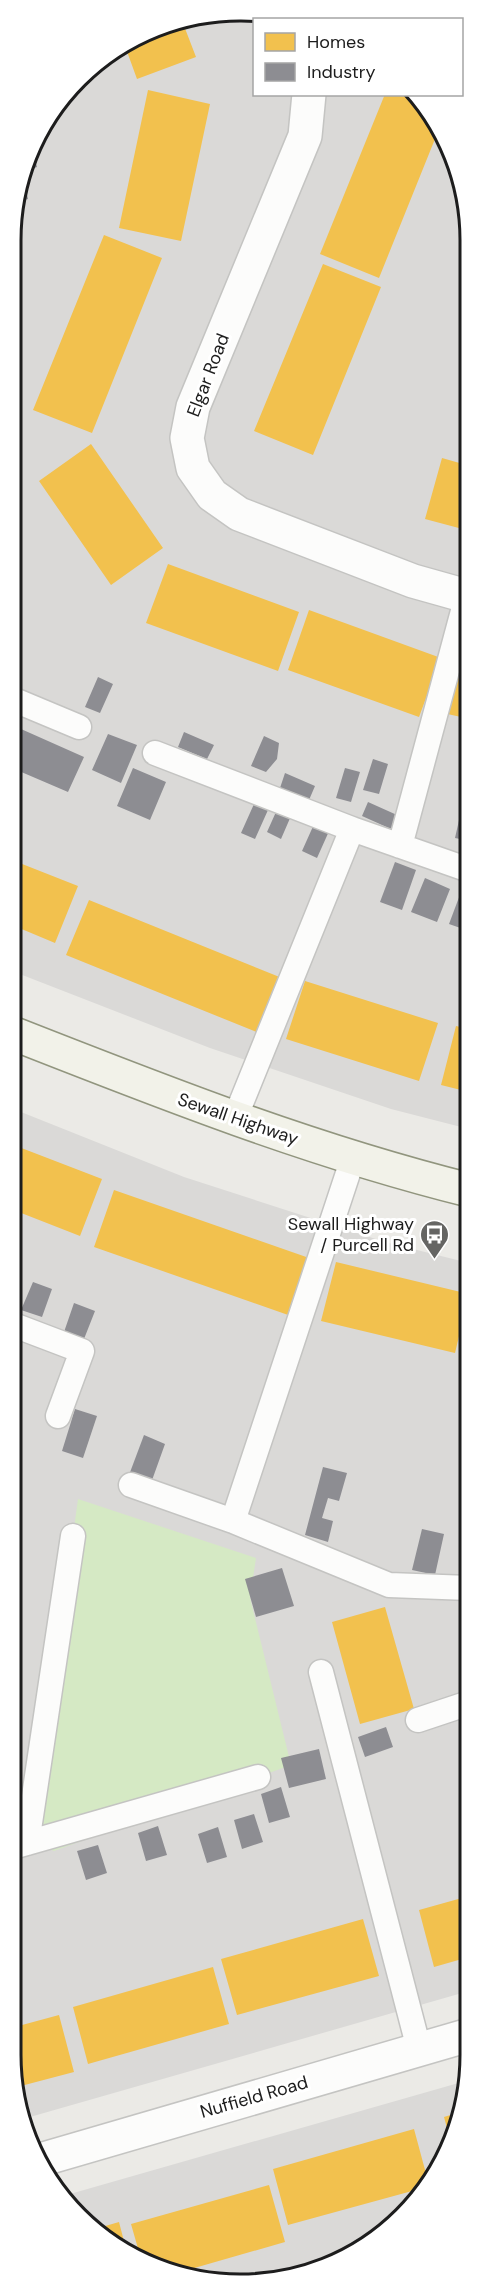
<svg xmlns="http://www.w3.org/2000/svg" width="481" height="2295" font-family="'DM Sans',sans-serif">
<rect width="100%" height="100%" fill="#ebeae6"/>
<!-- residential -->
<path fill="#dad9d7" d="M 270,12 L 293,19 L 255,20 L 255,94 L 415,95 L 447,139 L 470,225 L 469,1129 L 391,1109 L 210,1048 L 12,971 L 12,211 L 41,126 L 100,58 L 181,18 Z
M 11,1108 L 184,1177 L 385,1242 L 469,1263 L 469,1991 L 23,2119 L 11,2054 Z
M 469,2080 L 447,2157 L 392,2228 L 314,2272 L 226,2284 L 152,2267 L 78,2217 L 63,2196 Z"/>
<!-- grass -->
<path fill="#d5e9c4" d="M 78,1499 L 256,1558 L 250,1598 L 291,1765 L 54,1851 L 31,1841 Z"/>
<!-- homes -->
<path fill="#f2c14e" d="M 181,18 L 196,57 L 137,79 L 125,46 Z
M 148,90 L 210,104 L 181,241 L 119,228 Z
M 385,94 L 415,94 L 439,129 L 379,278 L 320,254 Z
M 104,235 L 162,258 L 92,433 L 33,410 Z
M 323,264 L 381,287 L 313,455 L 254,431 Z
M 91,444 L 163,548 L 111,585 L 39,481 Z
M 442,458 L 470,466 L 470,531 L 425,519 Z
M 168,564 L 299,612 L 278,671 L 146,623 Z
M 309,610 L 441,658 L 419,717 L 288,670 Z
M 458,651 L 470,654 L 470,719 L 443,713 Z
M 12,860 L 78,886 L 55,943 L 12,925 Z
M 89,900 L 282,978 L 259,1033 L 66,955 Z
M 305,981 L 438,1023 L 419,1081 L 286,1039 Z
M 456,1026 L 469,1029 L 469,1092 L 441,1085 Z
M 11,1144 L 102,1179 L 80,1236 L 11,1209 Z
M 114,1190 L 312,1259 L 291,1316 L 94,1247 Z
M 336,1262 L 469,1294 L 455,1353 L 321,1321 Z
M 385,1607 L 414,1709 L 360,1724 L 332,1622 Z
M 469,1896 L 469,1957 L 434,1967 L 419,1910 Z
M 363,1919 L 379,1976 L 237,2015 L 221,1959 Z
M 213,1967 L 229,2024 L 88,2064 L 73,2007 Z
M 59,2015 L 74,2072 L 17,2087 L 11,2054 L 11,2028 Z
M 460,2112 L 451,2143 L 444,2117 Z
M 414,2129 L 428,2181 L 423,2188 L 288,2225 L 273,2169 Z
M 269,2185 L 285,2242 L 177,2273 L 152,2267 L 141,2259 L 131,2224 Z
M 119,2222 L 126,2249 L 95,2229 Z"/>
<!-- industry -->
<path fill="#8d8d92" d="M 33,151 L 37,167 L 26,171 Z
M 24,182 L 28,199 L 15,203 L 22,183 Z
M 469,323 L 470,323 L 470,354 L 462,352 Z
M 98,677 L 113,684 L 100,713 L 85,707 Z
M 12,725 L 84,757 L 68,792 L 12,768 Z
M 184,732 L 214,745 L 207,759 L 178,747 Z
M 108,734 L 137,745 L 121,783 L 92,770 Z
M 264,736 L 279,743 L 277,759 L 266,772 L 251,766 Z
M 373,759 L 388,764 L 379,794 L 363,790 Z
M 133,768 L 166,782 L 150,820 L 117,806 Z
M 345,768 L 360,772 L 351,802 L 336,798 Z
M 285,773 L 315,786 L 309,800 L 280,788 Z
M 368,802 L 397,815 L 391,829 L 362,816 Z
M 280,803 L 294,809 L 281,839 L 267,832 Z
M 254,804 L 268,810 L 255,839 L 241,833 Z
M 462,807 L 470,808 L 470,841 L 455,838 Z
M 315,822 L 330,829 L 317,858 L 302,851 Z
M 395,862 L 416,870 L 402,910 L 380,902 Z
M 425,878 L 450,889 L 437,922 L 411,912 Z
M 464,884 L 469,886 L 469,931 L 449,924 Z
M 33,1282 L 52,1289 L 42,1317 L 21,1310 Z
M 74,1303 L 95,1311 L 84,1339 L 64,1332 Z
M 75,1409 L 97,1416 L 83,1458 L 62,1451 Z
M 144,1435 L 165,1444 L 151,1483 L 129,1475 Z
M 323,1467 L 347,1473 L 339,1501 L 328,1498 L 322,1518 L 333,1521 L 328,1542 L 305,1535 Z
M 11,1514 L 20,1515 L 16,1540 L 11,1539 Z
M 422,1529 L 444,1534 L 435,1575 L 412,1570 Z
M 282,1568 L 294,1606 L 256,1617 L 245,1579 Z
M 11,1576 L 20,1576 L 20,1597 L 11,1598 Z
M 386,1727 L 393,1747 L 365,1757 L 358,1737 Z
M 319,1749 L 326,1779 L 289,1788 L 281,1758 Z
M 281,1787 L 290,1817 L 269,1823 L 261,1794 Z
M 254,1814 L 263,1842 L 242,1849 L 234,1820 Z
M 158,1826 L 167,1855 L 146,1861 L 138,1833 Z
M 218,1827 L 227,1857 L 207,1863 L 198,1834 Z
M 98,1845 L 107,1873 L 86,1880 L 77,1851 Z"/>
<g fill="none" stroke-linecap="round" stroke-linejoin="round">
<defs>
<path id="lane" d="M 12,699 L 79,727
M 155,753 L 352,829 L 235,1118
M 352,829 L 469,870
M 400,846 L 467,596
M 11,1324 L 82,1351 L 58,1416
M 131,1485 L 233,1521 L 353,1158
M 233,1521 L 389,1585 L 469,1588
M 321,1672 L 419,2049
M 418,1720 L 469,1703
M 27,1843 L 73,1536
M 13,1847 L 258,1777"/>
<path id="street" d="M 278,15 L 281,20
M 309,94 L 305,136 L 193,407 L 187,438 L 193,468 L 212,495 L 239,514 L 413,581 L 470,597
M 40,2160 L 469,2035"/>
<path id="secondary" d="M 12,1033 C 162,1092 312,1151 469,1190"/>
</defs>
<!-- lane casing -->
<use href="#lane" stroke="#c4c4c2" stroke-width="27"/>
<!-- street casing -->
<use href="#street" stroke="#c4c4c2" stroke-width="36"/>
<!-- secondary casing -->
<use href="#secondary" stroke="#91957e" stroke-width="36"/>
<!-- lane -->
<use href="#lane" stroke="#fcfcfb" stroke-width="24"/>
<!-- street -->
<use href="#street" stroke="#fcfcfb" stroke-width="33"/>
<!-- secondary -->
<use href="#secondary" stroke="#f2f2e9" stroke-width="33"/>
</g>
<!-- icons -->
<defs>
<symbol id="bus-pin" viewBox="-11 -11 22 30"><path d="M0 17L-7.5 6A9.5 9.5 0 1 1 7.5 6Z" fill="#656563" stroke="#fff"/><path d="M-5-6H5V4H4V6H2V4H-2V6H-4V4H-5ZM-3.5-4V0h7V-4ZM-3.5 1.2v1.5H-2V1.2ZM2 1.2v1.5H3.5V1.2Z" fill="#fff"/></symbol>
</defs>
<g fill-rule="evenodd">
<use href="#bus-pin" x="418" y="1218" width="33" height="45"/>
</g>
<g text-anchor="middle" stroke-width="6" stroke-linejoin="round" paint-order="stroke">
<!-- street labels -->
<g font-size="18" fill="#1d1d1d" stroke="#fff">
<text transform="translate(208 375) rotate(-69)" y="6">Elgar Road</text>
<text transform="translate(238 1119) rotate(19)" y="6">Sewall Highway</text>
<text transform="translate(254 2097) rotate(-16)" y="6">Nuffield Road</text>
</g>
<!-- poi labels -->
<g font-size="18" fill="#1d1d1d" stroke="#fff" text-anchor="end">
<text x="414" y="1230">Sewall Highway<tspan x="414" dy="21">/ Purcell Rd</tspan></text>
</g>
</g>
<!-- crop -->
<path d="M0 0H481V2295H0ZM240 21H241A219 219 0 0 1 460 240V2055A219 219 0 0 1 241 2274H240A219 219 0 0 1 21 2055V240A219 219 0 0 1 240 21Z" fill="#fff" fill-rule="evenodd"/>
<path fill="none" stroke="#1d1d1d" stroke-width="3" d="M240 21H241A219 219 0 0 1 460 240V2055A219 219 0 0 1 241 2274H240A219 219 0 0 1 21 2055V240A219 219 0 0 1 240 21Z"/>
<!-- legend -->
<rect x="253" y="18" width="210" height="78" fill="#ffffff" stroke="#a5a5a5" stroke-width="1.5"/>
<rect x="265" y="33" width="30" height="18" fill="#f2c14e" stroke="#a5a5a5" stroke-width="1.5"/>
<text x="307" y="48" font-size="18" fill="#1d1d1d">Homes</text>
<rect x="265" y="63" width="30" height="18" fill="#8d8d92" stroke="#a5a5a5" stroke-width="1.5"/>
<text x="307" y="78" font-size="18" fill="#1d1d1d">Industry</text>
</svg>
